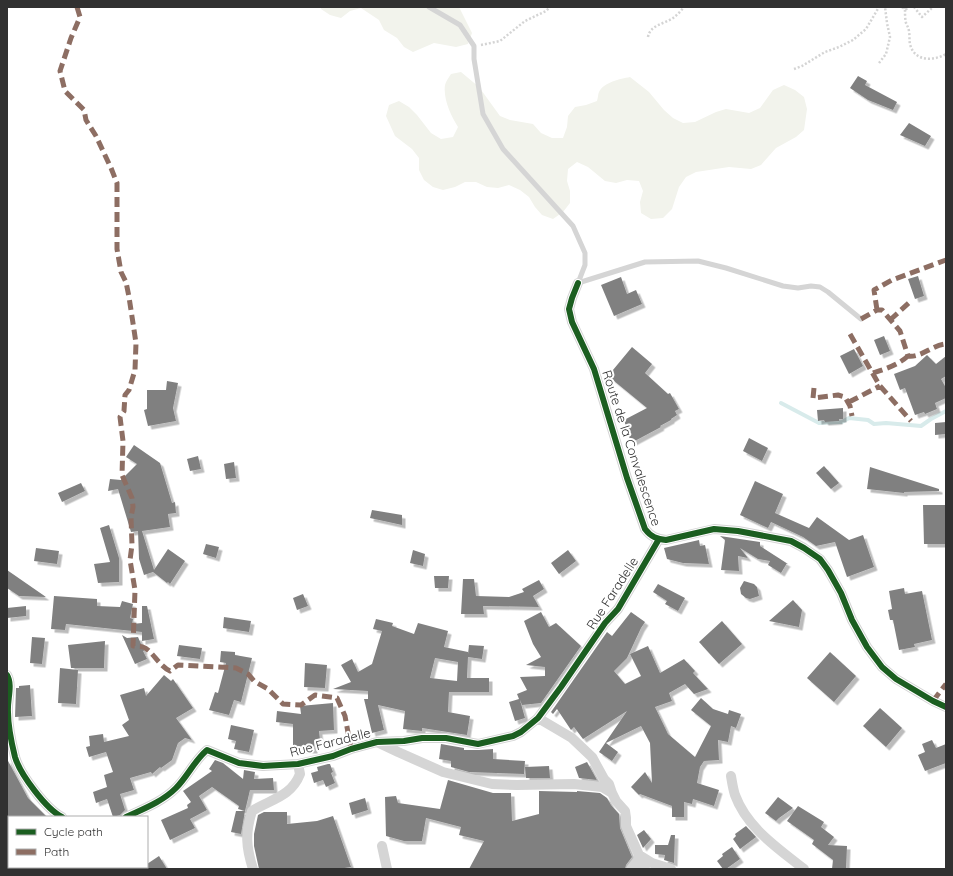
<svg xmlns="http://www.w3.org/2000/svg" width="953" height="876" font-family="Quicksand,sans-serif">
<defs>
<filter id="shadow"><feDropShadow dx="3.5" dy="3.5" stdDeviation="0" flood-color="#0004"/></filter>
</defs>
<rect width="100%" height="100%" fill="#fff"/>
<!-- green -->
<path fill="#f2f3ec" d="M 321,7 L 459,7 L 472,33 L 468,44 L 456,47 L 434,43 L 413,52 L 404,47 L 397,38 L 384,30 L 379,20 L 361,8 L 350,11 L 341,18 L 330,15 L 321,9 Z
M 461,72 L 479,87 L 500,116 L 510,120 L 533,124 L 541,133 L 552,138 L 563,138 L 567,127 L 568,116 L 575,107 L 586,105 L 597,101 C 598,98 598,94 599,92 C 604,82 620,79 630,77 L 649,92 L 664,110 L 673,118 L 683,123 L 695,122 L 716,112 L 726,109 L 749,113 L 760,108 L 773,90 L 784,85 L 795,90 L 804,97 L 807,109 L 804,130 L 796,137 L 776,148 L 761,165 L 751,169 L 729,167 L 696,172 L 686,177 L 679,187 L 672,209 L 663,218 L 651,219 L 641,213 L 640,202 L 643,191 L 639,181 L 627,180 L 616,183 L 605,181 L 588,167 L 577,162 L 568,169 L 567,181 L 570,191 L 570,203 L 563,212 L 553,219 L 542,215 L 535,207 L 529,197 L 520,190 L 509,185 L 498,188 L 487,187 L 476,182 L 465,182 L 455,187 L 443,190 L 433,187 L 424,180 L 419,170 L 419,158 L 412,149 L 395,136 L 386,116 L 389,105 L 399,101 L 409,107 L 417,115 L 431,133 L 441,139 L 453,137 L 458,127 C 451,116 443,99 445,85 C 446,81 449,77 451,74 Z"/>
<g fill="none" stroke-linecap="round" stroke-linejoin="round">
<!-- stream -->
<path stroke="#d8ebeb" stroke-width="4" d="M 781,403 L 819,423 L 842,422 L 849,418 L 868,420 L 874,424 L 886,423 L 921,426 L 931,419 L 946,411"/>
</g>
<!-- building -->
<path fill="#808080" fill-rule="evenodd" filter="url(#shadow)" d="M 858,76 L 867,81 L 865,85 L 897,102 L 893,110 L 868,100 L 850,88 Z
M 909,123 L 931,136 L 925,146 L 900,135 Z
M 918,276 L 924,296 L 915,299 L 908,279 Z
M 621,277 L 627,294 L 636,290 L 642,304 L 614,316 L 601,285 Z
M 884,336 L 890,351 L 880,355 L 874,340 Z
M 632,347 L 652,364 L 645,373 L 668,394 L 670,393 L 679,409 L 675,411 L 677,415 L 671,419 L 671,420 L 660,426 L 661,427 L 631,443 L 624,420 L 647,408 L 608,376 Z
M 854,349 L 863,366 L 849,374 L 840,356 Z
M 927,355 L 936,364 L 946,356 L 946,376 L 941,379 L 946,388 L 946,398 L 935,403 L 937,409 L 925,414 L 924,412 L 915,415 L 905,388 L 900,390 L 894,374 L 915,366 Z
M 167,381 L 178,383 L 173,408 L 176,421 L 148,426 L 144,410 L 147,409 L 147,390 L 166,390 Z
M 843,408 L 843,419 L 839,419 L 839,421 L 825,422 L 824,420 L 818,421 L 817,410 Z
M 946,422 L 946,434 L 935,435 L 935,423 Z
M 749,438 L 768,448 L 762,461 L 743,451 Z
M 134,445 L 160,463 L 172,503 L 175,502 L 176,513 L 168,514 L 170,527 L 142,531 L 154,570 L 168,549 L 185,561 L 170,584 L 168,582 L 167,583 L 153,572 L 144,575 L 139,559 L 138,531 L 131,532 L 118,489 L 108,491 L 110,479 L 121,480 L 137,464 L 126,457 Z
M 198,456 L 201,469 L 190,471 L 187,459 Z
M 234,462 L 236,478 L 226,479 L 224,464 Z
M 824,466 L 839,483 L 831,489 L 816,473 Z
M 870,467 L 939,489 L 939,491 L 904,492 L 904,493 L 867,489 Z
M 755,481 L 783,494 L 775,513 L 809,528 L 817,517 L 849,540 L 863,535 L 874,567 L 847,577 L 835,542 L 816,546 L 803,537 L 771,522 L 768,528 L 740,515 Z
M 81,483 L 85,491 L 62,502 L 58,493 Z
M 923,505 L 946,505 L 946,544 L 924,544 Z
M 372,510 L 402,515 L 402,525 L 370,518 Z
M 109,525 L 119,558 L 119,582 L 98,583 L 94,564 L 110,562 L 100,528 Z
M 720,536 L 760,542 L 760,546 L 788,564 L 787,563 L 781,573 L 768,565 L 770,561 L 758,559 L 740,548 L 748,558 L 738,556 L 739,571 L 721,570 L 725,540 Z
M 699,540 L 700,546 L 705,545 L 709,564 L 683,563 L 667,559 L 664,548 Z
M 206,544 L 219,547 L 216,558 L 203,554 Z
M 36,548 L 59,551 L 57,564 L 34,561 Z
M 413,550 L 425,554 L 423,566 L 410,563 Z
M 568,550 L 576,561 L 559,574 L 551,563 Z
M 7,570 L 46,597 L 19,596 L 7,588 Z
M 434,576 L 449,576 L 448,588 L 435,588 Z
M 463,579 L 474,579 L 476,596 L 509,597 L 524,592 L 522,589 L 539,580 L 544,589 L 533,596 L 539,607 L 483,606 L 484,614 L 461,614 Z
M 744,581 L 754,584 L 757,587 L 759,596 L 750,599 L 746,598 L 741,594 L 740,588 Z
M 658,584 L 685,598 L 678,611 L 665,604 L 667,601 L 653,592 Z
M 904,588 L 905,594 L 922,591 L 932,640 L 914,644 L 915,647 L 899,650 L 893,620 L 890,620 L 888,610 L 892,609 L 889,591 Z
M 303,594 L 308,606 L 297,610 L 293,598 Z
M 54,596 L 97,599 L 97,606 L 120,607 L 122,601 L 133,604 L 130,618 L 133,619 L 132,624 L 142,623 L 142,606 L 147,606 L 154,639 L 142,641 L 142,632 L 66,624 L 65,630 L 51,629 Z
M 793,600 L 802,610 L 799,627 L 769,621 Z
M 26,606 L 26,616 L 7,618 L 7,608 Z
M 541,612 L 549,627 L 556,623 L 581,646 L 541,703 L 522,705 L 520,700 L 525,718 L 515,721 L 509,702 L 519,699 L 517,694 L 527,690 L 520,677 L 545,676 L 545,667 L 526,665 L 541,657 L 533,644 L 524,621 Z
M 631,612 L 645,622 L 641,628 L 627,658 L 614,671 L 625,684 L 641,676 L 630,654 L 648,646 L 660,673 L 684,659 L 695,671 L 693,673 L 708,689 L 694,694 L 685,684 L 669,693 L 672,701 L 655,707 L 668,734 L 695,757 L 711,726 L 691,710 L 701,698 L 713,709 L 728,714 L 729,710 L 741,714 L 736,728 L 731,726 L 728,742 L 718,740 L 719,760 L 704,761 L 700,767 L 697,783 L 719,790 L 714,806 L 693,799 L 692,804 L 684,802 L 684,817 L 672,817 L 672,806 L 640,794 L 639,795 L 631,787 L 645,772 L 652,783 L 650,743 L 641,726 L 606,743 L 618,752 L 612,761 L 599,752 L 627,711 L 583,739 L 574,727 L 571,730 L 557,709 L 553,714 L 551,712 L 607,632 L 612,636 Z
M 224,617 L 251,621 L 249,632 L 223,628 Z
M 376,619 L 393,623 L 392,626 L 414,634 L 418,623 L 448,631 L 444,647 L 468,652 L 468,654 L 469,645 L 484,646 L 482,659 L 468,657 L 467,678 L 489,678 L 489,692 L 449,692 L 448,712 L 470,716 L 467,735 L 422,728 L 422,731 L 403,729 L 405,711 L 378,705 L 384,730 L 372,733 L 364,699 L 368,699 L 368,691 L 333,689 L 351,682 L 341,665 L 352,659 L 358,672 L 372,664 L 382,631 L 373,629 ZM 435,658 L 458,662 L 457,681 L 430,678 Z
M 722,621 L 742,644 L 719,664 L 699,642 Z
M 122,635 L 127,638 L 138,637 L 144,651 L 143,651 L 147,659 L 135,664 Z
M 32,637 L 45,638 L 42,664 L 30,663 Z
M 105,641 L 104,668 L 71,668 L 68,645 Z
M 179,645 L 202,648 L 200,659 L 177,656 Z
M 221,651 L 235,652 L 235,655 L 252,658 L 241,702 L 234,700 L 229,715 L 209,710 L 215,692 L 218,693 L 226,663 L 220,662 Z
M 830,652 L 856,676 L 834,702 L 807,678 Z
M 305,663 L 327,665 L 325,688 L 304,687 Z
M 60,668 L 78,670 L 76,704 L 58,703 Z
M 164,675 L 171,681 L 173,679 L 193,708 L 176,718 L 192,740 L 185,738 L 178,743 L 172,760 L 161,768 L 160,767 L 152,774 L 151,772 L 130,778 L 134,790 L 120,794 L 125,810 L 120,815 L 113,817 L 107,799 L 96,803 L 93,792 L 107,787 L 104,775 L 113,772 L 106,752 L 89,757 L 86,747 L 90,746 L 89,736 L 103,734 L 104,742 L 129,736 L 122,725 L 129,720 L 120,695 L 144,688 L 146,696 Z
M 30,685 L 32,716 L 15,717 L 16,688 L 19,688 L 19,686 Z
M 333,703 L 334,730 L 319,731 L 320,740 L 314,740 L 314,750 L 293,750 L 293,724 L 276,722 L 277,711 L 301,714 L 300,706 Z
M 880,708 L 902,728 L 886,747 L 863,726 Z
M 231,725 L 254,730 L 249,752 L 234,749 L 236,741 L 228,739 Z
M 932,740 L 936,748 L 946,744 L 946,763 L 925,771 L 918,755 L 925,752 L 922,744 Z
M 441,744 L 464,748 L 464,750 L 479,750 L 493,749 L 493,759 L 525,761 L 524,774 L 469,772 L 451,767 L 451,761 L 439,759 Z
M 7,759 L 28,798 L 47,817 L 7,817 Z
M 215,760 L 223,763 L 243,779 L 244,770 L 255,772 L 254,779 L 273,778 L 274,790 L 250,790 L 245,811 L 238,809 L 239,806 L 212,787 L 199,796 L 207,810 L 190,819 L 195,828 L 170,840 L 161,820 L 188,808 L 187,805 L 191,802 L 183,791 L 212,771 L 209,769 Z
M 587,762 L 597,780 L 579,778 L 575,767 Z
M 328,764 L 330,764 L 333,772 L 331,773 L 335,783 L 326,787 L 323,780 L 314,783 L 311,773 L 318,771 L 317,767 Z
M 549,766 L 550,778 L 526,778 L 525,767 Z
M 448,780 L 493,793 L 511,793 L 512,821 L 539,814 L 539,791 L 577,792 L 577,791 L 600,793 L 607,798 L 611,805 L 619,814 L 620,828 L 632,857 L 626,865 L 625,869 L 469,869 L 484,841 L 459,835 L 461,827 L 426,818 L 422,841 L 404,841 L 386,836 L 385,797 L 396,796 L 398,803 L 440,809 Z
M 778,797 L 793,808 L 779,818 L 776,821 L 765,813 Z
M 365,798 L 368,810 L 352,815 L 349,803 Z
M 798,806 L 824,822 L 821,827 L 834,837 L 828,845 L 847,846 L 846,869 L 832,869 L 833,860 L 812,844 L 814,840 L 787,821 Z
M 236,811 L 245,811 L 241,834 L 231,832 Z
M 264,812 L 287,812 L 287,824 L 317,821 L 333,816 L 351,867 L 338,869 L 259,869 L 254,846 L 254,834 L 258,815 Z
M 746,826 L 756,837 L 740,849 L 733,839 L 736,836 L 735,834 Z
M 644,830 L 651,839 L 643,848 L 637,835 Z
M 671,835 L 675,835 L 674,863 L 664,860 L 665,855 L 655,854 L 655,845 L 668,845 Z
M 732,847 L 740,859 L 726,869 L 723,869 L 717,861 L 723,856 L 722,854 Z
M 159,856 L 167,869 L 139,869 L 142,867 L 147,867 L 147,864 Z"/>
<g fill="none" stroke-linecap="round" stroke-linejoin="round">
<!-- path -->
<path stroke="#d4d4d4" stroke-width="2.5" stroke-dasharray="2 2" stroke-linecap="butt" d="M 902,7 L 905,10 C 905,14 905,19 906,23 C 907,26 909,28 909,32 C 910,36 909,40 910,44 C 914,62 934,61 946,54
M 904,7 L 905,10 L 909,7
M 914,7 L 922,17 L 933,7
M 648,37 C 650,25 664,24 673,18 C 677,15 681,11 684,7
M 481,45 L 500,41 L 525,21 L 546,11 L 550,7
M 879,63 L 886,54 L 890,37 L 887,23 L 885,7
M 794,69 L 802,66 L 825,52 L 839,47 L 853,40 L 866,29 L 879,7"/>
<!-- lane -->
<path stroke="#d5d5d5" stroke-width="5" d="M 429,7 L 460,25 L 474,46 L 474,59 L 483,114 L 503,149 L 573,226 L 585,253 L 585,265 L 578,283
M 578,283 L 645,262 L 698,261 L 726,268 L 783,286 L 798,288 L 811,286 L 820,287 L 828,292 L 861,319"/>
<!-- street -->
<path stroke="#d5d5d5" stroke-width="10" d="M 578,283 L 572,298 L 569,309 L 572,322 L 594,369 L 627,478 L 645,529 C 651,537 657,539 666,540 L 714,529 L 738,531 L 791,541 L 804,548 L 820,559 L 828,570 L 841,593 L 852,620 L 867,647 L 882,667 L 896,679 L 933,701 L 946,707
M 7,675 C 13,685 7,700 8,712 C 8,724 12,745 15,757 C 20,774 46,809 62,817
M 538,718 L 572,738 L 592,757 L 604,779 L 609,784 L 612,793
M 379,743 L 398,752 L 443,772 L 492,784 L 517,785 L 574,784 L 602,787 L 612,793 L 616,801 L 625,811 L 626,818 L 626,826 L 639,855 L 638,860 L 631,869
M 731,776 C 732,782 733,789 735,795 C 747,828 778,848 804,869
M 126,817 C 143,809 162,802 176,788 C 188,776 194,761 207,750 L 239,763 L 263,766 L 298,764 L 333,756 L 351,749 L 377,742 L 404,741 L 422,738 L 446,738 L 478,744 L 513,736 L 521,732 L 538,718 L 561,687 L 605,623 L 618,609 L 659,539
M 382,846 L 387,869
M 639,855 L 652,863 L 671,869
M 638,860 L 645,869
M 60,867 L 61,869
M 70,869 L 71,867
M 253,869 C 246,847 245,833 252,811 C 271,799 291,797 300,774 L 298,764"/>
<!-- quiet -->
<path stroke="#8d6e63" stroke-width="5" stroke-dasharray="10 5" stroke-linecap="butt" d="M 77,7 L 80,17 L 71,38 L 60,71 L 65,91 L 84,110 L 86,120 L 96,136 L 111,168 L 117,183 L 117,249 L 121,272 L 126,282 L 129,297 L 136,343 L 135,370 L 129,390 L 125,395 L 124,411 L 120,417 L 123,441 L 122,475 L 132,498 L 133,507 L 131,517 L 132,545 L 130,560 L 135,590 L 133,646 C 136,647 140,646 143,647 C 152,650 159,666 170,671 L 178,665 L 236,668 L 248,674 L 254,681 L 268,689 L 283,704 L 301,705 L 315,695 L 337,698 L 345,716 L 351,749
M 877,310 L 874,290 L 892,280 L 946,260
M 861,319 L 877,310 L 882,310 L 900,331 L 908,356 C 921,358 932,345 946,344
M 890,320 L 911,301
M 850,334 L 880,386 L 911,421
M 873,373 C 885,369 898,365 908,356
M 814,388 L 813,398 L 838,395 L 845,397 L 850,406 L 852,416
M 849,402 L 880,386
M 933,701 L 946,684"/>
<defs>
<path id="cycleway" d="M 578,283 L 572,298 L 569,309 L 572,322 L 594,369 L 627,478 L 645,529 C 651,537 657,539 666,540 L 714,529 L 738,531 L 791,541 L 804,548 L 820,559 L 828,570 L 841,593 L 852,620 L 867,647 L 882,667 L 896,679 L 933,701 L 946,707
M 7,675 C 13,685 7,700 8,712 C 8,724 12,745 15,757 C 20,774 46,809 62,817
M 126,817 C 143,809 162,802 176,788 C 188,776 194,761 207,750 L 239,763 L 263,766 L 298,764 L 333,756 L 351,749 L 377,742 L 404,741 L 422,738 L 446,738 L 478,744 L 513,736 L 521,732 L 538,718 L 561,687 L 605,623 L 618,609 L 659,539"/>
</defs>
<!-- cycleway casing -->
<use href="#cycleway" stroke="#fff" stroke-width="8"/>
<!-- cycleway -->
<use href="#cycleway" stroke="#1b5e20" stroke-width="6"/>
</g>
<g text-anchor="middle" stroke-width="4" stroke-linejoin="round" paint-order="stroke">
<!-- street labels -->
<g font-size="13" fill="#313131" stroke="#fff">
<text transform="translate(632 448) rotate(72)" y="5">Route de la Convalescence</text>
<text transform="translate(612 593) rotate(-57)" y="5">Rue Faradelle</text>
<text transform="translate(330 742) rotate(-14)" y="5">Rue Faradelle</text>
</g>
</g>
<!-- border -->
<rect width="953" height="876" fill="none" stroke="#313131" stroke-width="16"/>
<!-- legend -->
<rect x="8" y="816" width="140" height="52" fill="#ffffff" stroke="#adadad"/>
<rect x="16" y="829" width="20" height="6" fill="#1b5e20" stroke="#adadad"/>
<text x="44" y="836" font-size="12" fill="#313131">Cycle path</text>
<rect x="16" y="849" width="20" height="6" fill="#8d6e63" stroke="#adadad"/>
<text x="44" y="856" font-size="12" fill="#313131">Path</text>
</svg>
